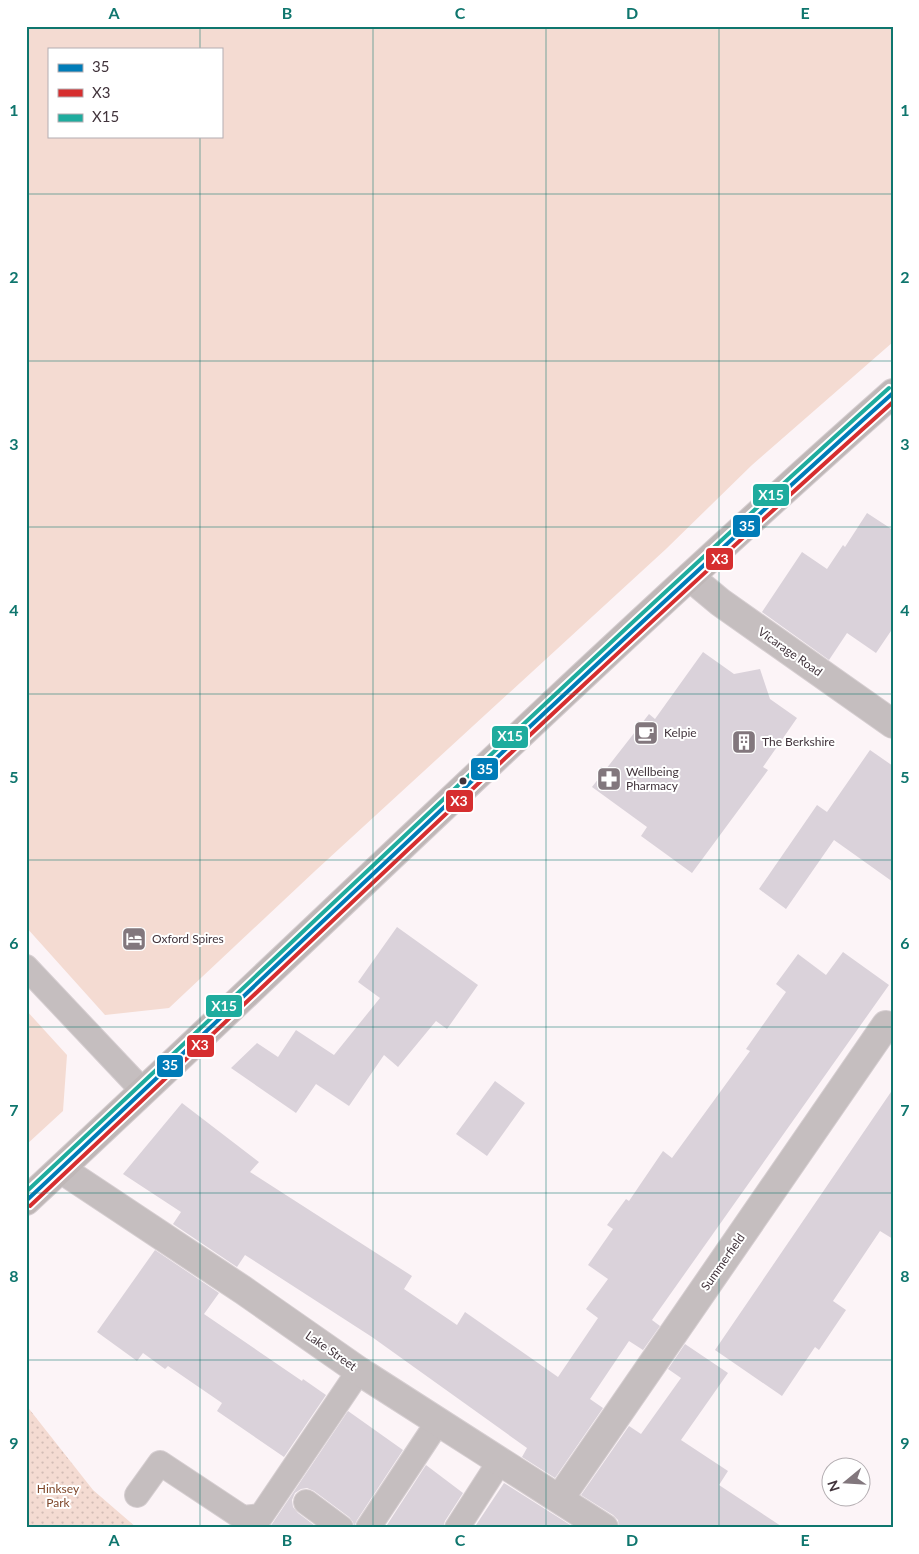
<svg xmlns="http://www.w3.org/2000/svg" width="919" height="1554" font-family="Lato,sans-serif">
<defs>
<pattern id="park-dots" width="8" height="8" patternUnits="userSpaceOnUse" patternTransform="scale(1.25)"><rect width="8" height="8" fill="#f4dbd2"/><path d="M2 2h.1M6 6h.1" fill="none" stroke="#d2bcb5" stroke-width="1.8" stroke-linecap="round"/></pattern>
</defs>
<rect width="100%" height="100%" fill="#fcf4f7"/>
<!-- grass -->
<path fill="#f4dbd2" fill-rule="evenodd" d="M 26,26 L 893,26 L 893,342 L 752,465 L 666,549 L 315,871 L 169,1008 L 105,1015 L 26,927 ZM 49,49 L 221,49 L 221,136 L 49,136 Z
M 26,1010 L 67,1055 L 63,1111 L 26,1145 Z"/>
<!-- park -->
<path fill="url(#park-dots)" d="M 26,1405 L 93,1490 L 137,1528 L 26,1528 Z"/>
<!-- building -->
<path fill="#dad2da" d="M 867,513 L 893,530 L 893,628 L 876,653 L 847,633 L 829,660 L 762,612 L 802,552 L 827,569 L 843,545 L 845,547 Z
M 703,652 L 734,674 L 760,669 L 770,699 L 797,718 L 763,767 L 768,770 L 692,873 L 641,836 L 647,827 L 592,787 L 649,714 L 655,719 Z
M 870,750 L 893,766 L 893,882 L 834,840 L 786,909 L 759,889 L 817,805 L 827,812 Z
M 397,927 L 478,985 L 447,1029 L 436,1021 L 398,1067 L 384,1055 L 349,1106 L 316,1084 L 296,1113 L 231,1068 L 257,1043 L 278,1057 L 296,1030 L 334,1055 L 380,998 L 358,982 Z
M 843,952 L 889,985 L 652,1320 L 660,1326 L 643,1350 L 629,1341 L 590,1399 L 603,1408 L 555,1478 L 522,1457 L 527,1448 L 372,1337 L 245,1255 L 237,1267 L 173,1224 L 181,1212 L 123,1174 L 182,1103 L 259,1162 L 250,1172 L 412,1276 L 404,1289 L 457,1325 L 465,1312 L 558,1377 L 598,1318 L 586,1309 L 608,1279 L 588,1265 L 613,1229 L 607,1225 L 626,1199 L 629,1201 L 663,1151 L 672,1158 L 750,1051 L 746,1049 L 786,992 L 776,984 L 798,954 L 826,975 Z
M 495,1081 L 525,1103 L 487,1156 L 456,1134 Z
M 893,1089 L 893,1239 L 880,1231 L 833,1301 L 846,1310 L 819,1350 L 815,1347 L 782,1396 L 715,1350 Z
M 155,1250 L 219,1293 L 204,1314 L 302,1381 L 303,1379 L 326,1395 L 284,1457 L 217,1411 L 222,1403 L 168,1366 L 165,1369 L 143,1353 L 137,1361 L 97,1332 Z
M 685,1344 L 728,1373 L 681,1440 L 728,1471 L 719,1485 L 784,1528 L 619,1528 L 618,1520 L 613,1515 L 581,1495 L 629,1426 L 641,1434 L 681,1378 L 668,1369 Z
M 348,1411 L 403,1450 L 357,1520 L 354,1527 L 353,1522 L 349,1517 L 314,1491 L 307,1488 L 301,1489 L 295,1493 L 292,1500 L 293,1507 L 298,1513 L 318,1528 L 268,1528 L 272,1524 Z
M 426,1465 L 463,1493 L 445,1521 L 443,1528 L 385,1528 Z
M 504,1483 L 575,1528 L 474,1528 Z"/>
<g fill="none" stroke-linecap="round" stroke-linejoin="round">
<defs>
<path id="lane" d="M 26,967 L 144,1092
M 137,1495 L 160,1463 L 243,1518 L 261,1516 L 359,1371
M 306,1502 L 341,1528
M 368,1528 L 438,1422
M 457,1528 L 500,1461"/>
<path id="street" d="M 690,577 L 720,602 L 893,724
M 61,1169 L 243,1290 L 359,1371 L 604,1528
M 560,1498 L 886,1025"/>
<path id="primary" d="M 26,1201 C 315,932 597,655 893,393"/>
</defs>
<!-- lane casing -->
<use href="#lane" stroke="#d6ced1" stroke-width="26"/>
<!-- street casing -->
<use href="#street" stroke="#d6ced1" stroke-width="30"/>
<!-- primary casing -->
<use href="#primary" stroke="#d6ced1" stroke-width="30"/>
<!-- lane -->
<use href="#lane" stroke="#c5bebf" stroke-width="24"/>
<!-- street -->
<use href="#street" stroke="#c5bebf" stroke-width="28"/>
<!-- primary -->
<use href="#primary" stroke="#bfb7b7" stroke-width="28"/>
<defs>
<path id="bus-1" d="M 26,1201 C 314,931 599,657 893,393"/>
<path id="bus-2" d="M 30,1206 C 317,937 600,664 893,402"/>
<path id="bus-3" d="M 26,1192 C 313,924 596,651 889,388"/>
</defs>
<!-- bus-1 casing -->
<use href="#bus-1" stroke="#fff" stroke-width="8"/>
<!-- bus-2 casing -->
<use href="#bus-2" stroke="#fff" stroke-width="8"/>
<!-- bus-3 casing -->
<use href="#bus-3" stroke="#fff" stroke-width="8"/>
<!-- bus-1 -->
<use href="#bus-1" stroke="#007cb8" stroke-width="4"/>
<!-- bus-2 -->
<use href="#bus-2" stroke="#d62e2f" stroke-width="4"/>
<!-- bus-3 -->
<use href="#bus-3" stroke="#1fac9e" stroke-width="4"/>
</g>
<!-- grid -->
<path fill="none" stroke="#0f766e" stroke-width="1" stroke-opacity="0.55" d="M 200,26 L 200,49M 373,26 L 373,1528M 546,26 L 546,1528M 719,26 L 719,1528M 200,136 L 200,1528M 26,194 L 893,194M 26,361 L 893,361M 26,527 L 893,527M 26,694 L 893,694M 26,860 L 893,860M 26,1027 L 893,1027M 26,1193 L 893,1193M 26,1360 L 893,1360"/>
<!-- icons -->
<defs>
<symbol id="cafe-square" viewBox="-11 -11 22 22"><rect x="-9" y="-9" width="18" height="18" rx="4" fill="#82777d" stroke="#fff"/><path d="M-5.5-4.5H6V0H3Q3 3.5 0 3.5H-2.5Q-5.5 3.5-5.5 0ZM3-3.2v2h1.7v-2ZM-6 4.5H4V6H-6Z" fill="#fff"/></symbol>
<symbol id="building-square" viewBox="-11 -11 22 22"><rect x="-9" y="-9" width="18" height="18" rx="4" fill="#82777d" stroke="#fff"/><path d="M-4-6H4V6H1V3H-1V6H-4ZM-2.5-4.3h1.7v1.8h-1.7ZM.8-4.3h1.7v1.8H.8ZM-2.5-1h1.7V.8h-1.7ZM.8-1h1.7V.8H.8Z" fill="#fff"/></symbol>
<symbol id="pharmacy-square" viewBox="-11 -11 22 22"><rect x="-9" y="-9" width="18" height="18" rx="4" fill="#82777d" stroke="#fff"/><path d="M-2-6h4v4h4v4h-4v4h-4v-4h-4v-4h4Z" fill="#fff"/></symbol>
<symbol id="hotel-square" viewBox="-11 -11 22 22"><rect x="-9" y="-9" width="18" height="18" rx="4" fill="#82777d" stroke="#fff"/><path d="M-6-4.5h1.5V1H6V5H4.5V3h-9V5H-6ZM-4 0a1.8 1.8 0 1 1 3.6 0ZM.5 0V-2.5h3Q6-2.5 6 0Z" fill="#fff"/></symbol>
</defs>
<g fill-rule="evenodd">
<use href="#cafe-square" x="632" y="719" width="28" height="28"/>
<use href="#building-square" x="730" y="728" width="28" height="28"/>
<use href="#pharmacy-square" x="595" y="765" width="28" height="28"/>
<use href="#hotel-square" x="120" y="925" width="28" height="28"/>
</g>
<!-- markers -->
<circle fill="#41333b" stroke="#fff" stroke-width="2" cx="463" cy="781" r="4.5"/>
<g text-anchor="middle" stroke-width="4" stroke-linejoin="round" paint-order="stroke">
<!-- street labels -->
<g font-size="12" fill="#41333b" stroke="#fff">
<text transform="translate(790 652) rotate(35)" y="4">Vicarage Road</text>
<text transform="translate(723 1262) rotate(-55)" y="4">Summerfield</text>
<text transform="translate(331 1351) rotate(35)" y="4">Lake Street</text>
</g>
<!-- poi labels -->
<g font-size="12" fill="#41333b" stroke="#fff" text-anchor="start">
<text x="664" y="737">Kelpie</text>
<text x="762" y="746">The Berkshire</text>
<text x="626" y="776">Wellbeing<tspan x="626" dy="14">Pharmacy</tspan></text>
<text x="152" y="943">Oxford Spires</text>
</g>
<!-- park labels -->
<g font-size="12" fill="#7f472a" stroke="#fff">
<text x="58" y="1493">Hinksey<tspan x="58" dy="14">Park</tspan></text>
</g>
</g>
<g stroke="#fff" stroke-width="2">
<rect x="752" y="483" width="38" height="24" rx="5" fill="#1fac9e"/>
<rect x="732" y="514" width="29" height="24" rx="5" fill="#007cb8"/>
<rect x="705" y="547" width="29" height="24" rx="5" fill="#d62e2f"/>
<rect x="491" y="725" width="38" height="24" rx="5" fill="#1fac9e"/>
<rect x="470" y="757" width="29" height="24" rx="5" fill="#007cb8"/>
<rect x="445" y="789" width="29" height="24" rx="5" fill="#d62e2f"/>
<rect x="205" y="994" width="38" height="24" rx="5" fill="#1fac9e"/>
<rect x="186" y="1034" width="29" height="24" rx="5" fill="#d62e2f"/>
<rect x="156" y="1054" width="28" height="24" rx="5" fill="#007cb8"/>
</g>
<g font-size="14" text-anchor="middle" font-weight="bold" fill="#fff">
<text x="771" y="500">X15</text>
<text x="747" y="531">35</text>
<text x="720" y="564">X3</text>
<text x="510" y="741">X15</text>
<text x="485" y="774">35</text>
<text x="459" y="806">X3</text>
<text x="224" y="1011">X15</text>
<text x="200" y="1050">X3</text>
<text x="170" y="1070">35</text>
</g>
<!-- border -->
<rect width="919" height="1554" fill="none" stroke="#ffffff" stroke-width="55"/>
<!-- legend -->
<rect x="48" y="48" width="175" height="90" fill="#ffffff" stroke="#b3adb1"/>
<rect x="58" y="64" width="25" height="8" fill="#007cb8" stroke="#b3adb1"/>
<text x="92" y="72" font-size="15" fill="#41333b">35</text>
<rect x="58" y="89" width="25" height="8" fill="#d62e2f" stroke="#b3adb1"/>
<text x="92" y="98" font-size="15" fill="#41333b">X3</text>
<rect x="58" y="114" width="25" height="8" fill="#1fac9e" stroke="#b3adb1"/>
<text x="92" y="122" font-size="15" fill="#41333b">X15</text>
<!-- north arrow -->
<g transform="translate(846 1482) rotate(252)"><circle r="24" fill="#ffffff" stroke="#b3adb1"/>
<path d="M0-4L9 19L0 12L-9 19Z" fill="#82777d"/>
<text y="-8" font-size="14" font-weight="bold" text-anchor="middle" fill="#41333b">N</text>
</g>
<rect x="28" y="28" width="864" height="1498" fill="none" stroke="#0f766e" stroke-width="2"/>
<g font-size="16" text-anchor="middle" font-weight="bold" fill="#0f766e">
<text x="114" y="19">A</text>
<text x="287" y="19">B</text>
<text x="460" y="19">C</text>
<text x="632" y="19">D</text>
<text x="805" y="19">E</text>
<text x="14" y="116">1</text>
<text x="905" y="116">1</text>
<text x="14" y="283">2</text>
<text x="905" y="283">2</text>
<text x="14" y="450">3</text>
<text x="905" y="450">3</text>
<text x="14" y="616">4</text>
<text x="905" y="616">4</text>
<text x="14" y="783">5</text>
<text x="905" y="783">5</text>
<text x="14" y="949">6</text>
<text x="905" y="949">6</text>
<text x="14" y="1116">7</text>
<text x="905" y="1116">7</text>
<text x="14" y="1282">8</text>
<text x="905" y="1282">8</text>
<text x="14" y="1449">9</text>
<text x="905" y="1449">9</text>
<text x="114" y="1546">A</text>
<text x="287" y="1546">B</text>
<text x="460" y="1546">C</text>
<text x="632" y="1546">D</text>
<text x="805" y="1546">E</text>
</g>
</svg>
